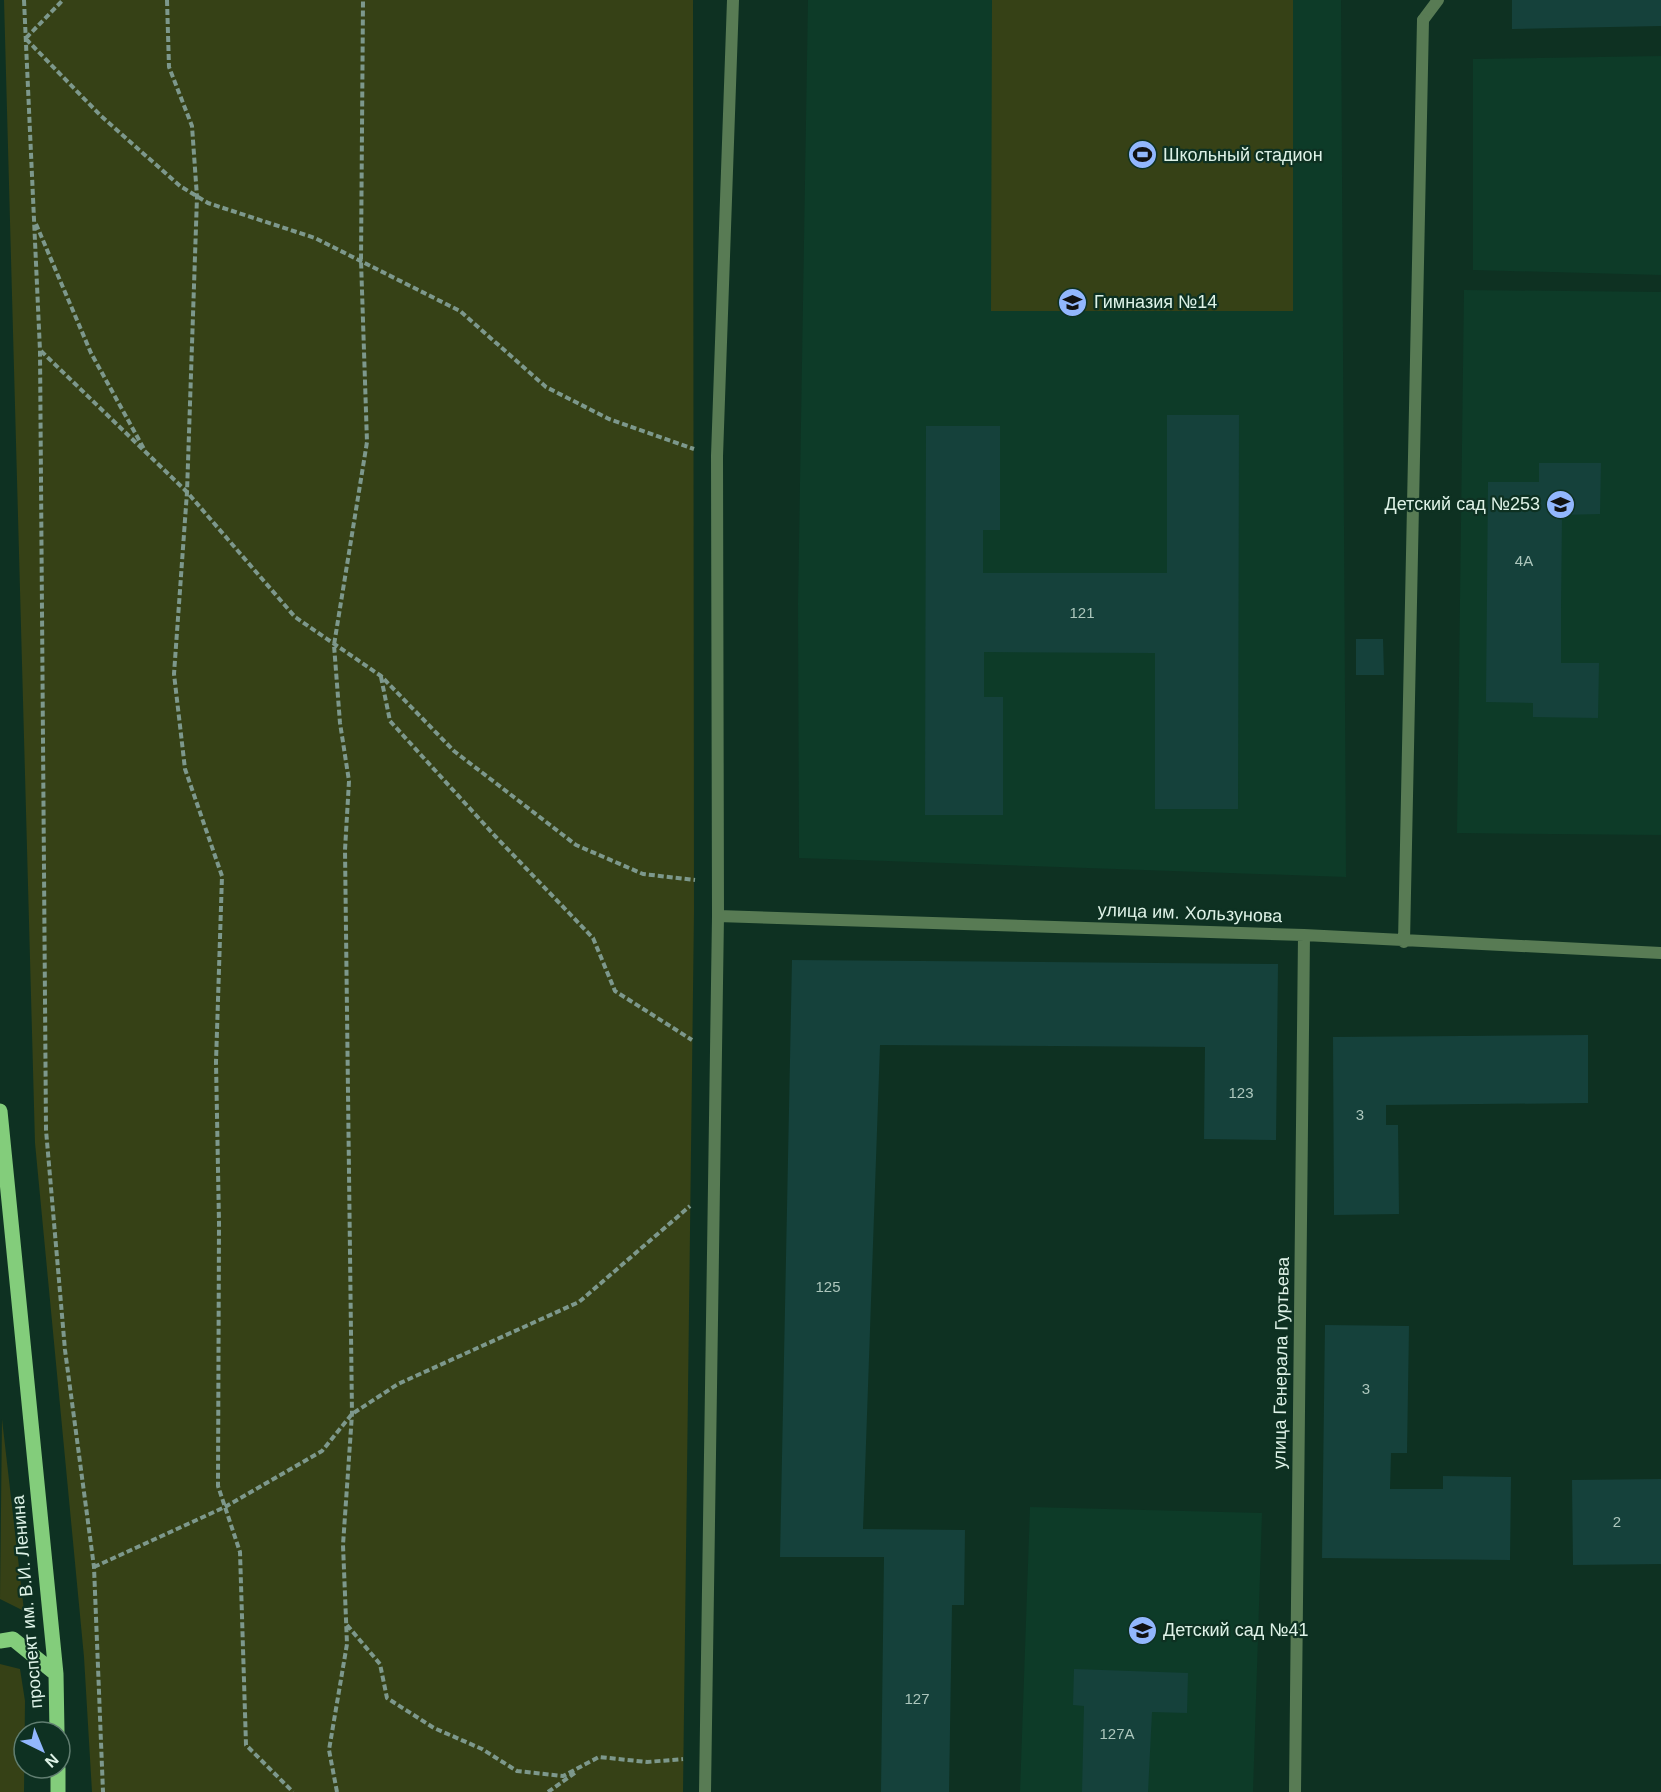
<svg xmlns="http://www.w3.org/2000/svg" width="1661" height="1792" font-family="Arial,sans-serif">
<rect width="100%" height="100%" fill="#0e3122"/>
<!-- built -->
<path fill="#0d3b28" d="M 808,0 L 1341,0 L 1346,877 L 799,858 L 798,604 Z
M 1661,56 L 1661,275 L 1473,270 L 1473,59 Z
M 1464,290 L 1661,292 L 1661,835 L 1457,833 Z
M 1030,1507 L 1262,1513 L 1253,1792 L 1020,1792 Z"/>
<!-- green -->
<path fill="#364116" d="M 4,0 L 693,0 L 694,911 L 683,1792 L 92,1792 L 84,1657 L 35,1143 Z
M 992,0 L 1293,0 L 1293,311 L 991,311 Z
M 2,1419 L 24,1611 L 0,1599 Z
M 0,1664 L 20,1669 L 25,1701 L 24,1792 L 0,1792 Z"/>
<!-- building -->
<path fill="#15413b" d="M 1512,0 L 1661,0 L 1661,26 L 1512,29 Z
M 1167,415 L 1239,415 L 1238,809 L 1155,809 L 1155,653 L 984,652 L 984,697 L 1003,697 L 1003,815 L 925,815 L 926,426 L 1000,426 L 1000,530 L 983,530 L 983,573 L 1167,573 Z
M 1539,463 L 1601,463 L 1600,514 L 1562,515 L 1561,608 L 1561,663 L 1599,663 L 1598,718 L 1533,717 L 1533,703 L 1486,702 L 1488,482 L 1539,482 Z
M 1356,639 L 1383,639 L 1384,675 L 1356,675 Z
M 792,960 L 1278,964 L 1276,1140 L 1204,1139 L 1205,1047 L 880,1045 L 863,1529 L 965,1530 L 964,1605 L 952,1605 L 949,1792 L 881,1792 L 884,1557 L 780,1557 Z
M 1588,1035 L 1588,1103 L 1386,1105 L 1386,1125 L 1398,1125 L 1399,1214 L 1334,1215 L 1333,1037 Z
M 1325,1325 L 1409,1326 L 1407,1453 L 1391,1453 L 1390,1489 L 1443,1489 L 1443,1476 L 1511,1477 L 1510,1560 L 1322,1558 Z
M 1661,1479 L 1661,1564 L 1573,1565 L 1572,1480 Z
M 1074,1669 L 1188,1673 L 1187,1713 L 1152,1712 L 1148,1792 L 1082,1792 L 1084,1706 L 1073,1705 Z"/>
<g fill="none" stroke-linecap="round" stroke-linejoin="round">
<!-- path -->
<path stroke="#7d988c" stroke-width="4" stroke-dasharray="6 3" stroke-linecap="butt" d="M 24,0 L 40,351 L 46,1130 L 65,1350 L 94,1567 L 103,1792
M 167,0 L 169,67 L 192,126 L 197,197 L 187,492 L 174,674 L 185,769 L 222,876 L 216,1062 L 219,1223 L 218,1486 L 240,1552 L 246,1745 L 293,1792
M 26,38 L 63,0
M 26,39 L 101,116 L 180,186 L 208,203 L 315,238 L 460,311 L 546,387 L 609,419 L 694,449
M 36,224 L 91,353 L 144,449
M 41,351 L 187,492 L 295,617 L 381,676 L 454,751 L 576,845 L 643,874 L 695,880
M 381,677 L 390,721 L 495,836 L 593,938 L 615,991 L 692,1040
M 94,1567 L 225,1507 L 322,1451 L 352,1414 L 398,1384 L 579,1302 L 690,1206
M 347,1625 L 380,1664 L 387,1698 L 434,1728 L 482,1749 L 517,1771 L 563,1776 L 599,1757 L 647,1762 L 683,1759
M 337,1792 L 329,1750 L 347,1644 L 343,1545 L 352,1414 L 345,850 L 349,781 L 340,723 L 334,645 L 367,442 L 361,260 L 363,0
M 548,1792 L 576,1772"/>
<!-- service -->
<path stroke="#587b54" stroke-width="12" d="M 1423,20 L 1438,0"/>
<!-- minor -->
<path stroke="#587b54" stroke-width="12" d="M 718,916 L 1304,935 L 1661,953
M 1404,942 L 1423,20
M 705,1792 L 718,916 L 717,456 L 733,0
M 1295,1792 L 1304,935"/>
<!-- primary -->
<path stroke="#83cd7b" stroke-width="15" d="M 0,1111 L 56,1674 L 57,1732
M 0,1641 L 13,1639 L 56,1674
M 58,1768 L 58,1792"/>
</g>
<!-- icons -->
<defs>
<symbol id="stadium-disc" viewBox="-11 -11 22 22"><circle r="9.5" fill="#92b7fd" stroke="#0e3122"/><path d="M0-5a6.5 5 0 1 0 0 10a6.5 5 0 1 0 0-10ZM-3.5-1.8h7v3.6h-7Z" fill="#111"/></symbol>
<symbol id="school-disc" viewBox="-11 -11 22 22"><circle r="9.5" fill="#92b7fd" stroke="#0e3122"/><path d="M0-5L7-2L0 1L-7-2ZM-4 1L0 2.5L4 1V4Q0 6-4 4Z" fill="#111"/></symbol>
</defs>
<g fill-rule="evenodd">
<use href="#stadium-disc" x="1126" y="138" width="33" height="33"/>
<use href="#school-disc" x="1056" y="286" width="33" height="33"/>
<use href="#school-disc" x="1544" y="488" width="33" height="33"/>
<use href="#school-disc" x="1126" y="1614" width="33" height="33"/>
</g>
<g text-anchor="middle" stroke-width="4.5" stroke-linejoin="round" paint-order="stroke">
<!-- number labels -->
<g font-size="15" fill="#acc6bc">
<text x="1524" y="566">4А</text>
<text x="1082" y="618">121</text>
<text x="1241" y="1098">123</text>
<text x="1360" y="1120">3</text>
<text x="828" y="1292">125</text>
<text x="1366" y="1394">3</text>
<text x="1617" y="1527">2</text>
<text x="917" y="1704">127</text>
<text x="1117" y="1739">127А</text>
</g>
<!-- poi labels -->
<g font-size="18" fill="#def2e7" stroke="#0e3122" text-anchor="start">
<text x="1163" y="161">Школьный стадион</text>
<text x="1094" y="308">Гимназия №14</text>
<text x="1540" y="510" text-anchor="end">Детский сад №253</text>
<text x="1163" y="1636">Детский сад №41</text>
</g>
<!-- street labels -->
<g font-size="18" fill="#def2e7" stroke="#0e3122">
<text transform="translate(1190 913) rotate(2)" y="6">улица им. Хользунова</text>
<text transform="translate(1281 1363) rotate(-89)" y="6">улица Генерала Гуртьева</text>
<text transform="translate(27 1602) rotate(-95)" y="6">проспект им. В.И. Ленина</text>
</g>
</g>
<!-- north arrow -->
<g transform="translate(42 1750) rotate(137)"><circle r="28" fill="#0e3122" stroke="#617e71" stroke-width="1.5"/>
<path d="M0-4.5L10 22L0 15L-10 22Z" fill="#92b7fd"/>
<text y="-9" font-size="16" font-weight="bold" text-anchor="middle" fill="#def2e7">N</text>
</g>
</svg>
